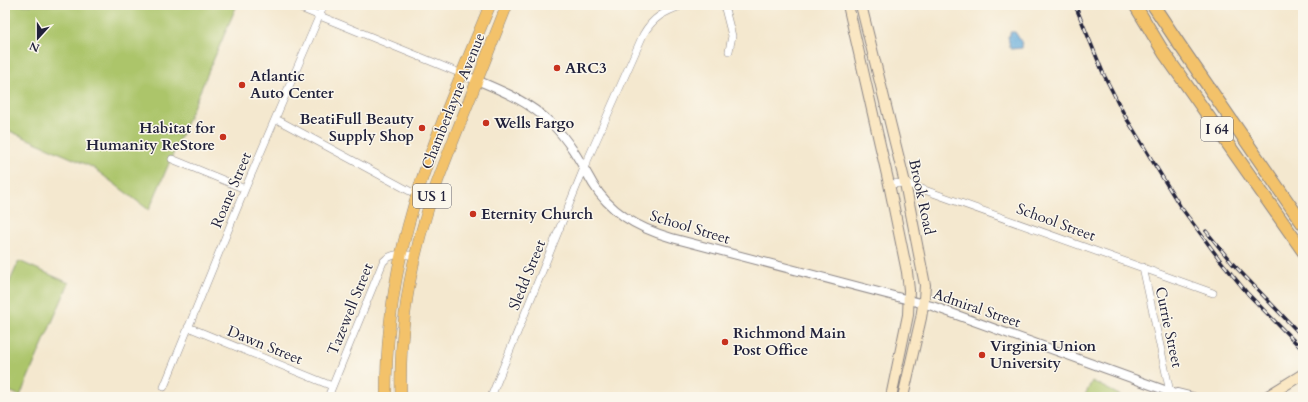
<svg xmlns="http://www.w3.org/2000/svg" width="1308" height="402" font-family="Cardo,serif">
<rect width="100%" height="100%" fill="#fbf7ec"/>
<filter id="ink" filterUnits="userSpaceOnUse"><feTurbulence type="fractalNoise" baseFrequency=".025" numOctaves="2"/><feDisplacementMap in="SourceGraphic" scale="8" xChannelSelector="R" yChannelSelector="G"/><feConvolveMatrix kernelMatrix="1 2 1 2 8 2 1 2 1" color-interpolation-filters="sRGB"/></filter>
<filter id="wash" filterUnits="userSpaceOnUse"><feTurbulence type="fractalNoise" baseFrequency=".012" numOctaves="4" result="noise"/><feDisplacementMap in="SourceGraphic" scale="16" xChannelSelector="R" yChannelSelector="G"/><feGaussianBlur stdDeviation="0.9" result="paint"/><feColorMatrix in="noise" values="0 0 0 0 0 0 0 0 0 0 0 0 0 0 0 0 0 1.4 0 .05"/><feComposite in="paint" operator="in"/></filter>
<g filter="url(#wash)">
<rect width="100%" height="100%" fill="#f4e8cf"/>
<!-- green -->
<path fill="#acc56b" stroke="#677453" d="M 5,5 L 237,5 L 149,210 L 92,167 L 5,129 Z
M 19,261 L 69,283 L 20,396 L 5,389 L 5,292 Z
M 1092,381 L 1123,397 L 1084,397 Z"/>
<!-- water -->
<path fill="#64aada" stroke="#43668a" d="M 1010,32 L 1015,32 C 1018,37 1024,44 1022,48 L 1011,49 L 1010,48 L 1008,36 L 1010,36 Z"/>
</g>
<g filter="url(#ink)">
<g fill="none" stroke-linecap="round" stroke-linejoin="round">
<defs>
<path id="minor" d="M 293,5 L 462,74
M 724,5 L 732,36 L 729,51
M 276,119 L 417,195
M 172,159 L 245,189
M 889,184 L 905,183 L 1213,293
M 1143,267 L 1170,392
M 188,327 L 332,386
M 164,387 L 245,189 L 324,5
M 328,397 L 383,262 C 392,252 403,254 415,256
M 491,397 L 584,168 L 643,35 C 653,17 664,12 683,5"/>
<path id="tertiary" d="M 462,74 C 495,88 525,98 552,124 C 570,142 581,163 593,184 C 611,214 640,229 672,238 L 932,306 L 1170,392 L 1181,397
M 1177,393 L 1193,397"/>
<path id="secondary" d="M 848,5 L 889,184 L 907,272 L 909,290 L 908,315 L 891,397
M 861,5 L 905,183 L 925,285 L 924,299 L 921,318 L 903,397
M 1266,397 L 1303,374"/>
<path id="primary" d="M 386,397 C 386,340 393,282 408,226 C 428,150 460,78 490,5
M 401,397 C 399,334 409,269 428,209 C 437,181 448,154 459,126 C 475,86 491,45 507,5"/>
<path id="motorway" d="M 1135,5 L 1164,53 L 1303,251
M 1153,5 L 1179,44 L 1303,224"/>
</defs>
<!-- minor casing -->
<use href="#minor" stroke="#8b8585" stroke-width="8"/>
<!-- tertiary casing -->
<use href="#tertiary" stroke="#8b8585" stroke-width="10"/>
<!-- secondary casing -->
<use href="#secondary" stroke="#8b8585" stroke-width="12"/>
<!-- primary casing -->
<use href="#primary" stroke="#8b8585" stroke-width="12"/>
<!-- motorway casing -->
<use href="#motorway" stroke="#8b8585" stroke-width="14"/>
<!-- minor -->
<use href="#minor" stroke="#fff" stroke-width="7"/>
<!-- tertiary -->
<use href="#tertiary" stroke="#fff" stroke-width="8"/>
<!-- secondary -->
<use href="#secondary" stroke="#fae7c3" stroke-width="10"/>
<!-- primary -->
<use href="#primary" stroke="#f3c26a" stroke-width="11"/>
<!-- motorway -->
<use href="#motorway" stroke="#f3c26a" stroke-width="12"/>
<defs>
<path id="rail" d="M 1075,5 L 1104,75 L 1125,116 L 1180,206 L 1220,260 L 1248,294 L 1303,350
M 1206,231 L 1232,263 L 1303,337"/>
</defs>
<!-- rail casing -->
<use href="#rail" stroke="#22223b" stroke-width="3.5"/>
<!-- rail -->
<use href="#rail" stroke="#fbf7ec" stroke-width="2" stroke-dasharray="6" stroke-linecap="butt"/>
</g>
</g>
<!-- markers -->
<g fill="#c8321e" stroke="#fbf7ec" stroke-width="1.5">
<circle cx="557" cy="68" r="4"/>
<circle cx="242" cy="85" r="4"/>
<circle cx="486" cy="123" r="4"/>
<circle cx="422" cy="128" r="4"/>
<circle cx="223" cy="137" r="4"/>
<circle cx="473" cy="214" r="4"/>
<circle cx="725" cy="342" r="4"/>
<circle cx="982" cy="355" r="4"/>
</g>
<g text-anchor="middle" stroke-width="3" stroke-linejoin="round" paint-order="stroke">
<!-- shield labels -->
<g fill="#fbf7ec" stroke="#636270" stroke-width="1">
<rect x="1201" y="117" width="32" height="24" rx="3"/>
<rect x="413" y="184" width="38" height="24" rx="3"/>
</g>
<g font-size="14" font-weight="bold" fill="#22223b">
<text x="1217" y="134">I 64</text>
<text x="432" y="201">US 1</text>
</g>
<!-- poi labels -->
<g font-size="15" font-weight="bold" fill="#22223b" stroke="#fbf7ec" text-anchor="start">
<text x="565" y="73">ARC3</text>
<text x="250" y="81">Atlantic<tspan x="250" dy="17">Auto Center</tspan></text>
<text x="414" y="124" text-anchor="end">BeatiFull Beauty<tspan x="414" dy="17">Supply Shop</tspan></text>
<text x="494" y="128">Wells Fargo</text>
<text x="215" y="133" text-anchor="end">Habitat for<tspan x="215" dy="17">Humanity ReStore</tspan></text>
<text x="481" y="219">Eternity Church</text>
<text x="733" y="338">Richmond Main<tspan x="733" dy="17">Post Office</tspan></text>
<text x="990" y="351">Virginia Union<tspan x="990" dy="17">University</tspan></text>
</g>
<!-- street labels -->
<g font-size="15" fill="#22223b" stroke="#fbf7ec">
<text transform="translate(453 101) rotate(-68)" y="5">Chamberlayne Avenue</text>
<text transform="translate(231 190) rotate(-67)" y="5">Roane Street</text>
<text transform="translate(922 197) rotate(78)" y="5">Brook Road</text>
<text transform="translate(1056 222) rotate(20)" y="5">School Street</text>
<text transform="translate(690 227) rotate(17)" y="5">School Street</text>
<text transform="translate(527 275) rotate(-68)" y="5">Sledd Street</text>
<text transform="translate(977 308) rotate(19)" y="5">Admiral Street</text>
<text transform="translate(350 309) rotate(-68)" y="5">Tazewell Street</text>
<text transform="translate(1169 327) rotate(78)" y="5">Currie Street</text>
<text transform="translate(265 345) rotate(22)" y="5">Dawn Street</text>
</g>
</g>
<!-- margin -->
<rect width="1308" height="402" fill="none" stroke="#fbf7ec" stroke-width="20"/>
<!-- north arrow -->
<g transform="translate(38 38) rotate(201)" stroke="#fbf7ec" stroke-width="3" paint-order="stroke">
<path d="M0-3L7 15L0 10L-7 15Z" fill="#22223b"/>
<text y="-6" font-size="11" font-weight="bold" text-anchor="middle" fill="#22223b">N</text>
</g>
</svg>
